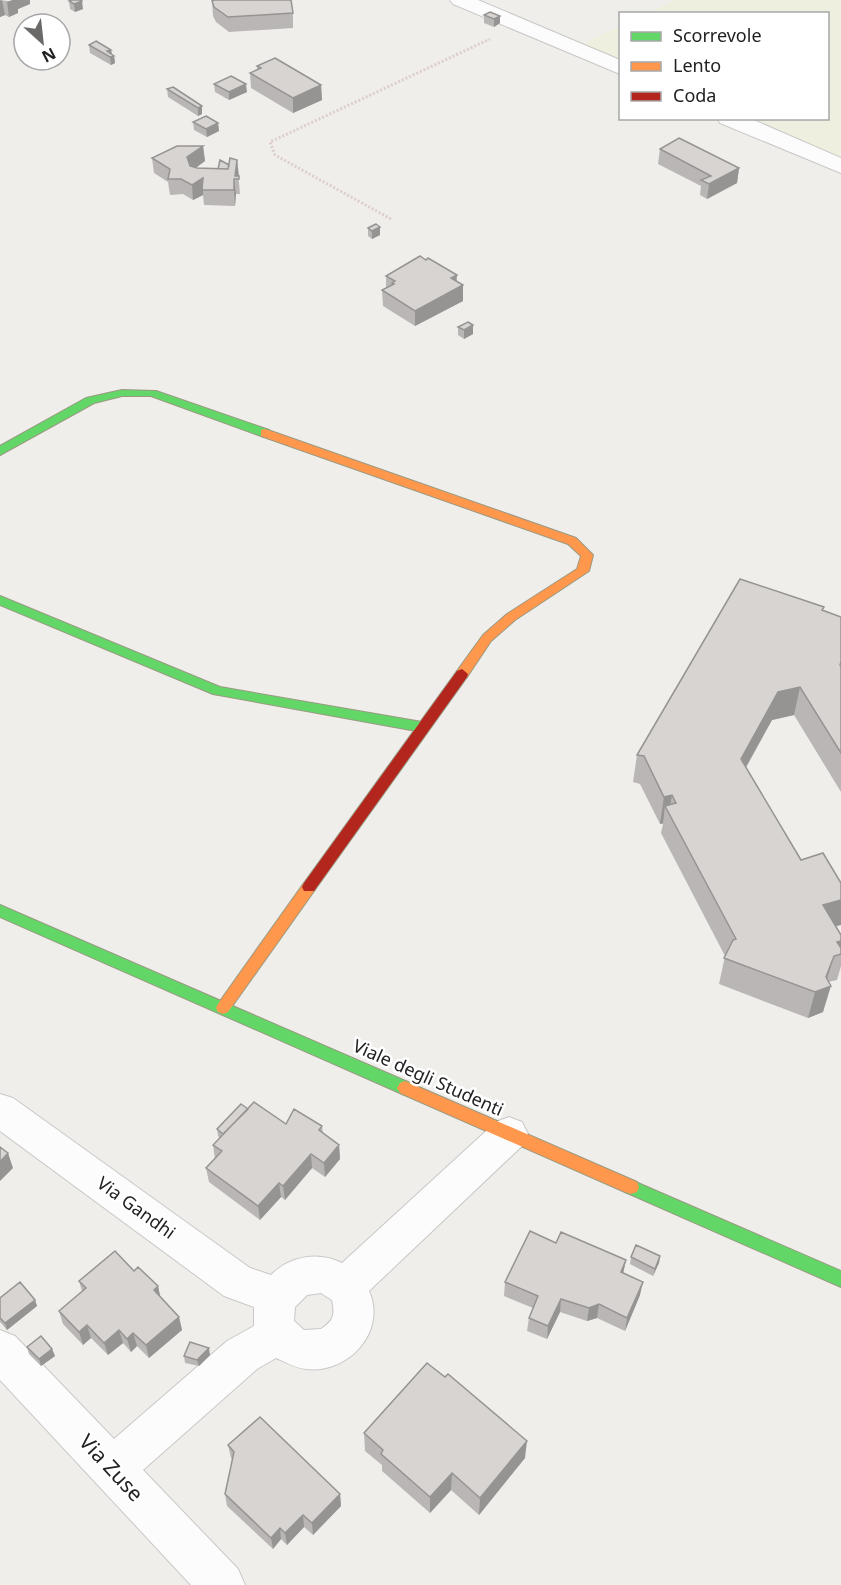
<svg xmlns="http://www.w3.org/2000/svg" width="841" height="1585" font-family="'Noto Sans',sans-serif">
<rect width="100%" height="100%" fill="#f0eeeb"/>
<!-- farmland -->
<path fill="#efefdf" d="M 675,0 L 841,0 L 841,162 L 741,119 L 828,118 L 828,14 L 646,14 Z
M 620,26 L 620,63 L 582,44 Z"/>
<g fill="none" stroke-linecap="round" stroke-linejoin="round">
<defs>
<path id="street" d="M 450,0 L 478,0 L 620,60 L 620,74 L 453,4 Z
M 717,118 L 749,118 L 841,158 L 841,173 L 720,123 Z
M 0,1094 L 13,1098 L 250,1268 L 271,1275 C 289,1256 319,1251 342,1263 L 496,1122 L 509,1117 L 522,1122 L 528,1134 L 522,1146 L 369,1291 C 387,1331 349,1374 306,1369 C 296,1368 285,1362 276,1358 L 257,1369 L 143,1470 L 238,1569 L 245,1585 L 191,1585 L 0,1380 L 0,1330 L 15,1336 L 114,1439 L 227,1341 L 254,1326 L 254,1307 L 224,1296 L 0,1131 ZM 321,1293 L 332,1300 C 335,1315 334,1320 321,1329 L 304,1330 L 294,1321 L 295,1307 L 307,1295 Z"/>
<path id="fast" d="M 122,390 L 156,391 L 269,430 L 271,433 L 265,437 L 261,436 L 151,396 L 122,396 L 94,403 L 0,455 L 0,446 L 86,398 Z
M 0,596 L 220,687 L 422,722 L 429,727 L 422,732 L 213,694 L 0,605 Z
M 0,905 L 410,1083 L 413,1088 L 410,1093 L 405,1095 L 400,1093 L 0,917 Z
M 631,1180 L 841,1271 L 841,1287 L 625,1192 L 623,1187 L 625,1182 Z"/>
<path id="slow" d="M 265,429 L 576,538 L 593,555 L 589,571 L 515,620 L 491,641 L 467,677 L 457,677 L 456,674 L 457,671 L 483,635 L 507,614 L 577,569 L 581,556 L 568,544 L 261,436 L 261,430 Z
M 309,881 L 314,883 L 316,887 L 314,891 L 228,1012 L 223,1014 L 218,1012 L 216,1008 L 218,1004 L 304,883 Z
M 405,1081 L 637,1182 L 639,1187 L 637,1192 L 631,1194 L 625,1192 L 400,1093 L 397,1088 L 400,1083 Z"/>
<path id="jam" d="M 462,669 L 468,674 L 467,677 L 314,891 L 304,891 L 302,887 L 304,883 L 457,671 Z"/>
</defs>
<!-- street casing -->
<use href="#street" stroke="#c9c8c7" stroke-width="2"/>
<!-- fast casing -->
<use href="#fast" stroke="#999a82" stroke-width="2"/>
<!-- slow casing -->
<use href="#slow" stroke="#999a82" stroke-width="2"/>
<!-- jam casing -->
<use href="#jam" stroke="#999a82" stroke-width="2"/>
<!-- path -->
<path stroke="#dccecd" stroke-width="3" stroke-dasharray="2 2" stroke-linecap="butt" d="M 391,219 L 275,155 L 270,142 L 490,39"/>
<!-- street -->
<use href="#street" fill="#fdfcfc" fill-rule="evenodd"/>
<!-- fast -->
<use href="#fast" fill="#63d668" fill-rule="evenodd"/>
<!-- slow -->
<use href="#slow" fill="#ff974d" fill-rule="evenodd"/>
<!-- jam -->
<use href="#jam" fill="#b3261e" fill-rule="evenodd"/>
</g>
<!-- wall -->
<path fill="#b9b6b5" d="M 0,0 L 30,4 L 18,9 L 18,13 L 9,17 L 5,15 L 0,17 Z
M 69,1 L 83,9 L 75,12 L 70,9 Z
M 212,1 L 293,13 L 293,28 L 229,32 L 216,22 L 213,16 Z
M 484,15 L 500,16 L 500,23 L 494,27 L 484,23 Z
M 89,45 L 111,50 L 112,54 L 114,56 L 115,63 L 111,65 L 90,53 Z
M 257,66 L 321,85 L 322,100 L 293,113 L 251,88 L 250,73 L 257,70 Z
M 214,84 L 247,92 L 229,100 L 215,92 Z
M 167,89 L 202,106 L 202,114 L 198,116 L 168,97 Z
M 193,122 L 218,123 L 219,131 L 207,137 L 194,130 Z
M 203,146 L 205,161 L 195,168 L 197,168 L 218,169 L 229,165 L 237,160 L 240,194 L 236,194 L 235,206 L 204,205 L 203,195 L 193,200 L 183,194 L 170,195 L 168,182 L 154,173 L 152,158 Z
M 660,149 L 739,168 L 737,183 L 707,199 L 700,195 L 701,186 L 658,164 Z
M 380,227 L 380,235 L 372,239 L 368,236 L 368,228 Z
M 386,276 L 456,281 L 463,285 L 463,301 L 415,326 L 383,306 L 382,290 L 386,288 Z
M 458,327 L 473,334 L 464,339 L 458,335 Z
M 824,607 L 823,610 L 841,617 L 841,792 L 794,715 L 772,720 L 746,768 L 841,935 L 841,966 L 837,980 L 828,982 L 823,1012 L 808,1018 L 719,984 L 725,956 L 661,833 L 663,824 L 660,824 L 640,784 L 633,782 L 637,755 Z
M 248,1109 L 286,1124 L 322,1126 L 323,1133 L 339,1145 L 340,1159 L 325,1177 L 312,1168 L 285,1200 L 281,1197 L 260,1220 L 209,1182 L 206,1168 L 215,1159 L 213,1145 L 220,1138 L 218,1136 L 217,1129 Z
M 556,1243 L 626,1260 L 623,1273 L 640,1295 L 625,1331 L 597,1318 L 587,1321 L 560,1312 L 547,1339 L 527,1331 L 529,1318 L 533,1308 L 504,1296 L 505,1282 Z
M 660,1256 L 659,1263 L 653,1276 L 630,1264 L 631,1257 Z
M 79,1281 L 158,1286 L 160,1296 L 179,1317 L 182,1330 L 149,1358 L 137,1346 L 131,1352 L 123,1343 L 108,1355 L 91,1338 L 83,1345 L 63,1324 L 59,1311 L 82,1291 Z
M 0,1298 L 35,1300 L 37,1306 L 7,1330 L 0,1322 Z
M 27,1347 L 52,1349 L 55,1356 L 41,1366 L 29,1354 Z
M 210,1355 L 199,1366 L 185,1363 L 184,1356 Z
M 364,1433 L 525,1458 L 479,1515 L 451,1490 L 430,1513 L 382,1471 L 382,1465 L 365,1451 Z
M 228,1445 L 340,1494 L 341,1506 L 313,1535 L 304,1527 L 287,1545 L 281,1539 L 273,1549 L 227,1506 L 225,1494 L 233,1460 L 231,1458 Z"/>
<!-- shaded-wall -->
<path fill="#969493" d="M 2,0 L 5,15 L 0,17 L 0,1 Z
M 12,0 L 30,0 L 30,4 L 18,9 L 18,13 L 9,17 L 7,2 Z
M 82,1 L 83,9 L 75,12 L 74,4 Z
M 500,16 L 500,23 L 494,27 L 494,19 Z
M 111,50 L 112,56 L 114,56 L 115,63 L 111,65 L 110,57 L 107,51 Z
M 246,84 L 247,92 L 229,100 L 229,92 Z
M 321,85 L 322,100 L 293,113 L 293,98 Z
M 202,106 L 202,114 L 198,116 L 198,108 Z
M 218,123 L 219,131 L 207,137 L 206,129 Z
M 203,146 L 205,161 L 189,173 L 187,157 Z
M 237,160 L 239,176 L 235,176 Z
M 739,168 L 737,183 L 707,199 L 709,184 Z
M 203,178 L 203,195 L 193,200 L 192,185 Z
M 234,179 L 236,194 L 235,206 L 234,190 Z
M 380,227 L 380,235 L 372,239 L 372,231 Z
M 457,275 L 456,289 L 463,285 L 463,301 L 415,326 L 415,311 L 451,278 Z
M 473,325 L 473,334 L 464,339 L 464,330 Z
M 800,687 L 794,715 L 772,720 L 735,786 L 741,759 L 778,692 Z
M 672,795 L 669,813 L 665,806 L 663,823 L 660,824 L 664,797 Z
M 841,900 L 841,925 L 816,931 L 823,905 Z
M 841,941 L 841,951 L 834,956 L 826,982 L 831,986 L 823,1012 L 808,1018 L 815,992 L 837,942 Z
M 339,1145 L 340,1159 L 325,1177 L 324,1163 Z
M 8,1153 L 13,1168 L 0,1181 L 0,1162 Z
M 311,1154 L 312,1168 L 285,1200 L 283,1186 Z
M 279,1183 L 281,1197 L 260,1220 L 258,1206 Z
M 660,1256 L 659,1263 L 653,1276 L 655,1269 Z
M 626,1260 L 623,1274 L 621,1272 Z
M 643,1282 L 640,1295 L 625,1331 L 627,1318 Z
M 158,1286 L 161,1300 L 154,1290 Z
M 561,1299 L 560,1312 L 547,1339 L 548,1326 Z
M 35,1300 L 37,1306 L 7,1330 L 5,1323 Z
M 599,1304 L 597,1318 L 587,1321 L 589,1308 Z
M 179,1317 L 182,1330 L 149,1358 L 146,1345 Z
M 87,1325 L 91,1338 L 83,1345 L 79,1332 Z
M 119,1330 L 123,1343 L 108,1355 L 104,1343 Z
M 133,1333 L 137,1346 L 131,1352 L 127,1339 Z
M 209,1348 L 210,1355 L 199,1366 L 197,1360 Z
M 52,1349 L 55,1356 L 41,1366 L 39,1359 Z
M 527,1441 L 525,1458 L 479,1515 L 480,1498 Z
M 452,1473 L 451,1490 L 430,1513 L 430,1497 Z
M 340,1494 L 341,1506 L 313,1535 L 312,1523 Z
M 303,1515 L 304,1527 L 287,1545 L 285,1533 Z
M 280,1528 L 281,1539 L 273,1549 L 271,1538 Z"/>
<!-- building -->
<path fill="#d7d4d2" stroke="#969493" stroke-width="1.5" d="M 72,0 L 81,0 L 82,1 L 74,4 L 69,1 Z
M 214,0 L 291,0 L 293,13 L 228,17 L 214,7 L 212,1 Z
M 490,12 L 500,16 L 494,19 L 484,15 Z
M 96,41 L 111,50 L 107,51 L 114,56 L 110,57 L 89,45 Z
M 275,58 L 321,85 L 293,98 L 250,73 L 261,68 L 257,66 Z
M 231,76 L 246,84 L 229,92 L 214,84 Z
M 173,87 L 202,106 L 198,108 L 167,89 Z
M 206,116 L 218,123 L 206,129 L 193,122 Z
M 679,138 L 739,168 L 709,184 L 701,180 L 711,176 L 660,149 Z
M 177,146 L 203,146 L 187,157 L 190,166 L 197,168 L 228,169 L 230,158 L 237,160 L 235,176 L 239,176 L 239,179 L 234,179 L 234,190 L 202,190 L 203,178 L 192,185 L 181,179 L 168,179 L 170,169 L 152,158 Z
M 220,160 L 229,165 L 228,169 L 218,169 Z
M 376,224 L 380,227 L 372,231 L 368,228 Z
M 420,256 L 426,260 L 428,258 L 457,275 L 451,278 L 463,285 L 415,311 L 382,290 L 394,284 L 392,283 L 395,281 L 386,276 Z
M 468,322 L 473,325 L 464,330 L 458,327 Z
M 740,579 L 824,607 L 822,610 L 841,617 L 841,662 L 840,665 L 841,667 L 841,753 L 800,687 L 778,692 L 741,759 L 801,860 L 823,853 L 841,883 L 841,900 L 823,905 L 841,935 L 841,941 L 837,942 L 841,948 L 841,954 L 834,956 L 826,977 L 831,986 L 815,992 L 724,958 L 733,940 L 736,939 L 665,806 L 676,803 L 672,795 L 664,797 L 644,756 L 637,755 Z
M 254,1102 L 286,1124 L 294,1109 L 322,1126 L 319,1130 L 339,1145 L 324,1163 L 311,1154 L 283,1186 L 279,1183 L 258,1206 L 206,1168 L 222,1151 L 213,1145 Z
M 241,1104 L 248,1109 L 223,1134 L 217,1129 Z
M 0,1147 L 8,1153 L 0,1162 Z
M 530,1231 L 556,1243 L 561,1232 L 626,1260 L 621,1272 L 643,1282 L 627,1318 L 599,1304 L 589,1308 L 561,1299 L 548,1326 L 529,1318 L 538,1296 L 505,1282 Z
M 636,1245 L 660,1256 L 655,1269 L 631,1257 Z
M 115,1251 L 134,1271 L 138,1267 L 158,1286 L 154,1290 L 179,1317 L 146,1345 L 133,1333 L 127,1339 L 119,1330 L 104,1343 L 87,1325 L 79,1332 L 59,1311 L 86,1288 L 79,1281 Z
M 20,1282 L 35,1300 L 5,1323 L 0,1318 L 0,1298 Z
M 41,1336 L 52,1349 L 39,1359 L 27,1347 Z
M 190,1342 L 209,1348 L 197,1360 L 184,1356 Z
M 427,1363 L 445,1377 L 448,1374 L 527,1441 L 480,1498 L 452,1473 L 430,1497 L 381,1454 L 383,1450 L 364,1433 Z
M 260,1417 L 340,1494 L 312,1523 L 303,1515 L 285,1533 L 280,1528 L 271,1538 L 225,1494 L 234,1452 L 228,1445 Z"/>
<g text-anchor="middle" stroke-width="5" stroke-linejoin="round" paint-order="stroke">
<!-- street labels -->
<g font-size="18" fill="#222" stroke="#fff">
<text transform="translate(428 1078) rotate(24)" y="6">Viale degli Studenti</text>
<text transform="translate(136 1208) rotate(36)" y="6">Via Gandhi</text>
</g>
<!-- near-street labels -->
<g font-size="21" fill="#222" stroke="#fff">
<text transform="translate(111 1468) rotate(47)" y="7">Via Zuse</text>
</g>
</g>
<!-- legend -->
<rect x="619" y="12" width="210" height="108" fill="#ffffff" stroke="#a7a7a7" stroke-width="1.5"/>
<rect x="631" y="32" width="30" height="9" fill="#63d668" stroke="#a7a7a7" stroke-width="1.5"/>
<text x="673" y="42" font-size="18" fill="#222222">Scorrevole</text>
<rect x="631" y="62" width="30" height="9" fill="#ff974d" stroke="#a7a7a7" stroke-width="1.5"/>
<text x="673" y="72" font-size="18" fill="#222222">Lento</text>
<rect x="631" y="92" width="30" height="9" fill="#b3261e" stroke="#a7a7a7" stroke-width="1.5"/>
<text x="673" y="102" font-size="18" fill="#222222">Coda</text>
<!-- north arrow -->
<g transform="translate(42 42) rotate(153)"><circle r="28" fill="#ffffff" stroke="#a7a7a7" stroke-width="1.5"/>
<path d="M0-4.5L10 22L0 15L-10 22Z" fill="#6a6968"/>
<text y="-9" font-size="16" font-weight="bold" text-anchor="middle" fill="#222222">N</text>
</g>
</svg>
